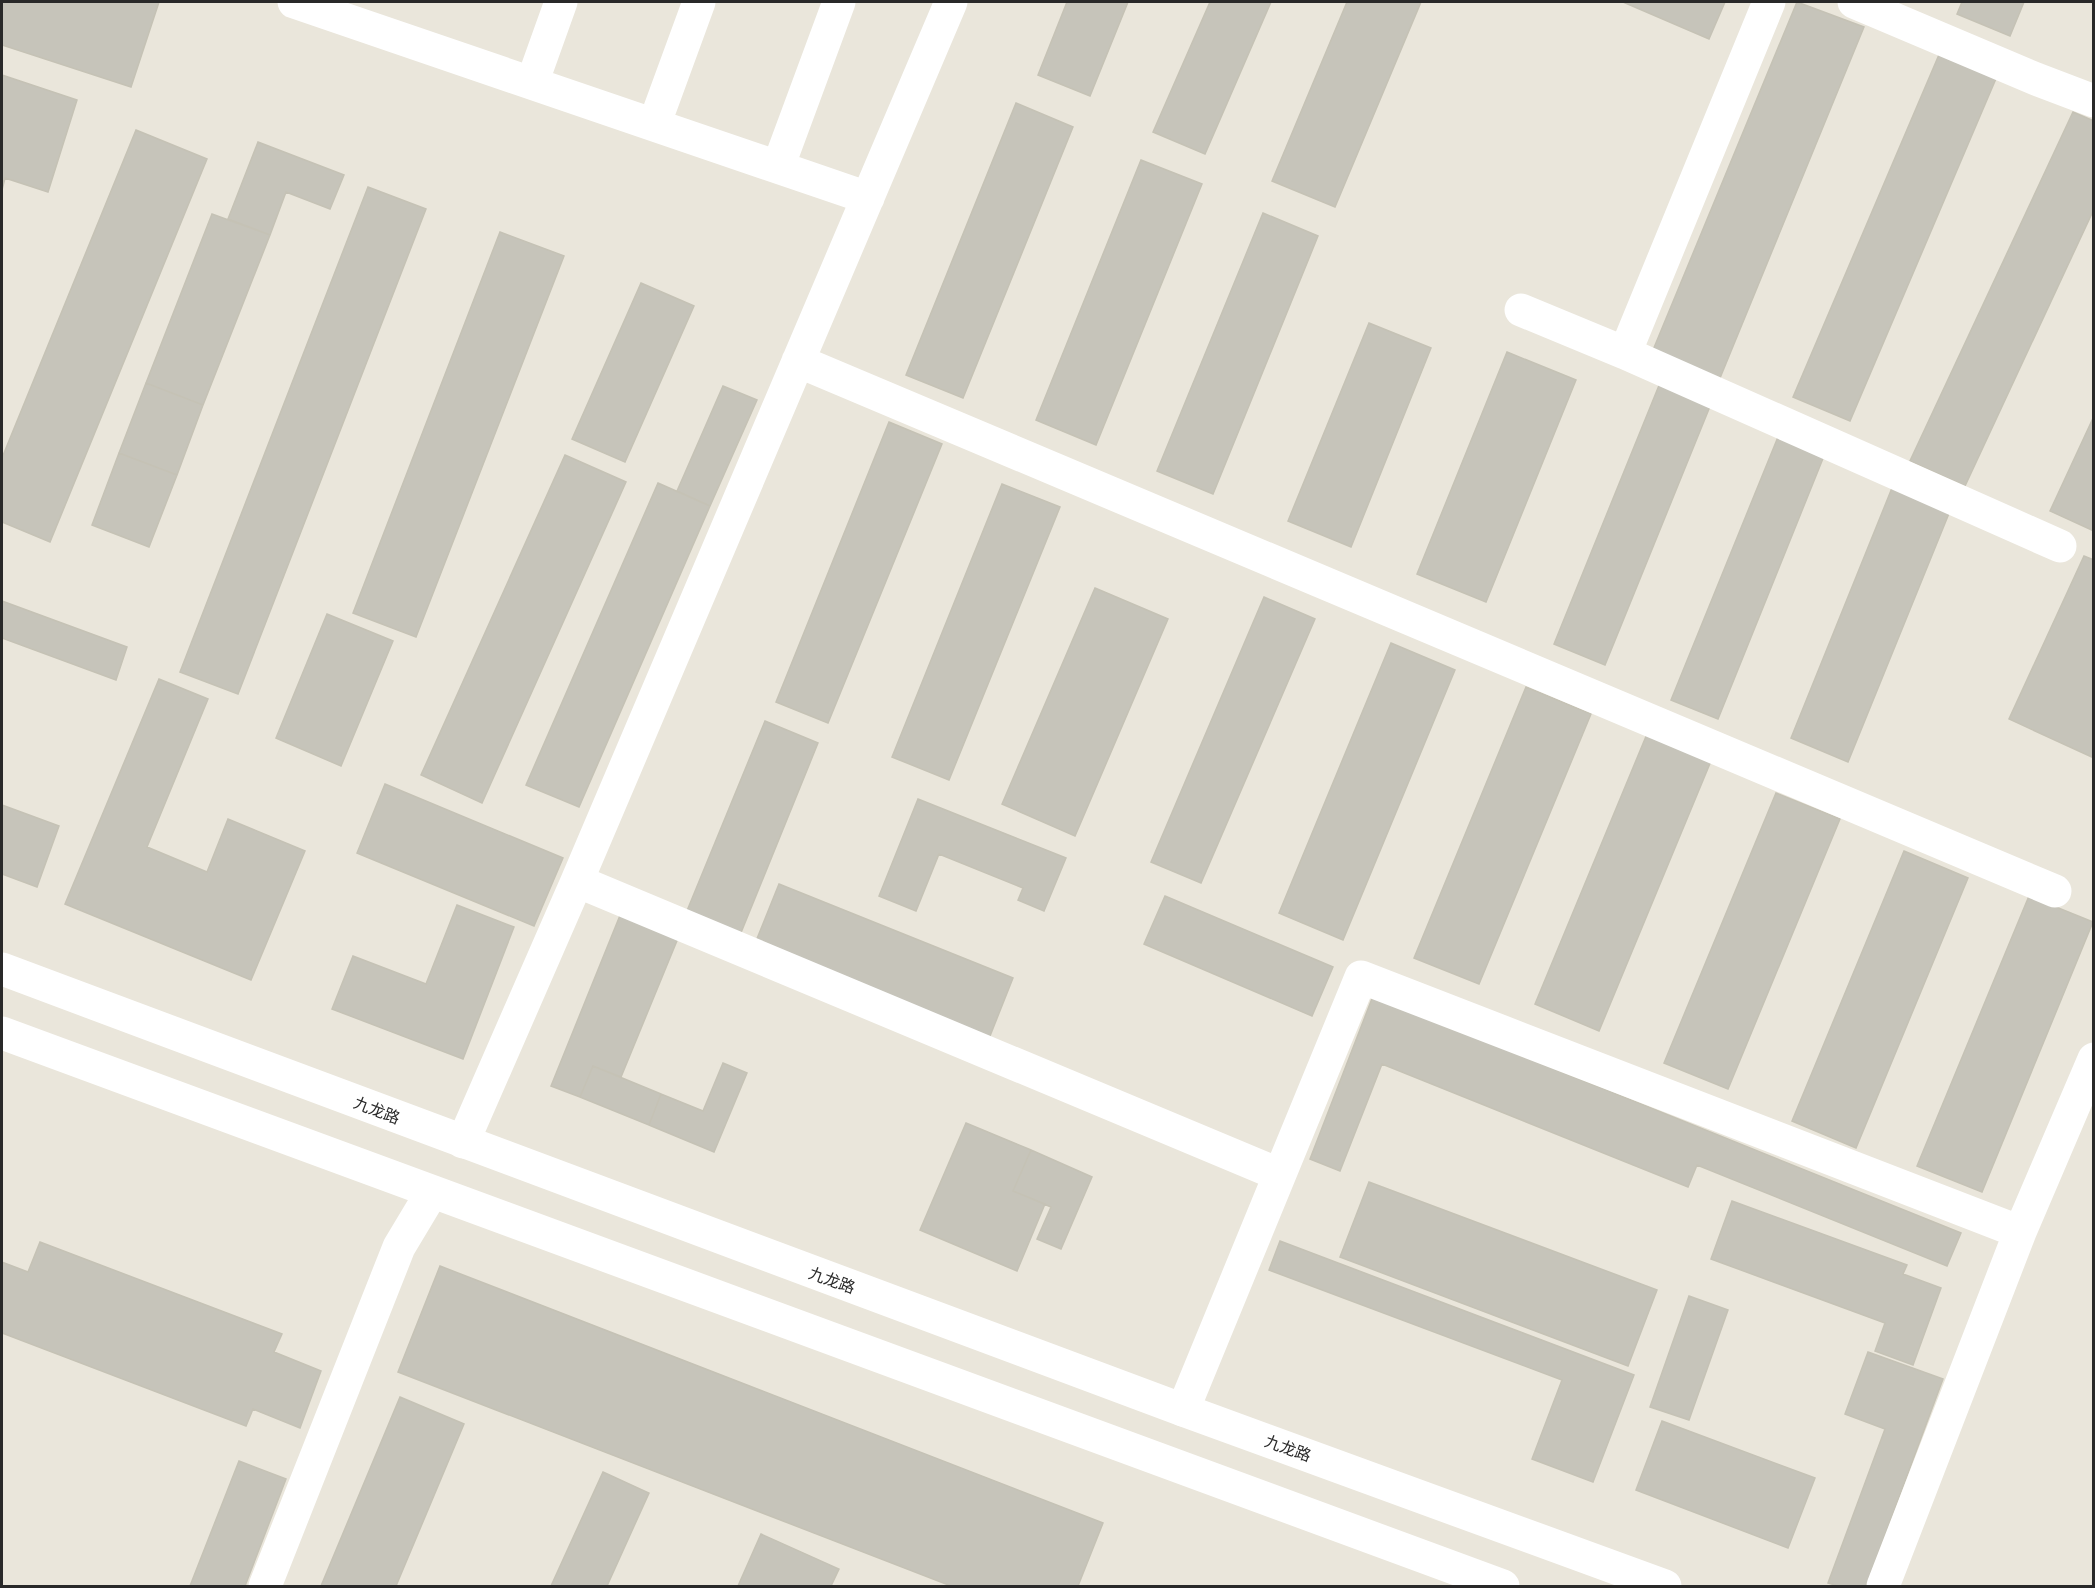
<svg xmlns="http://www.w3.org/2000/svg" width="2095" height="1588" font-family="'Roboto Condensed','Noto Sans SC',sans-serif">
<rect width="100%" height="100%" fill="#eae6db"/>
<!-- building -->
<path fill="#c6c4ba" stroke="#c5c2b5" stroke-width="1.5" d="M 2,2 L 159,2 L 131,87 L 2,45 Z
M 1067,2 L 1128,2 L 1090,96 L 1038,75 Z
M 1210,2 L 1271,2 L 1205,154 L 1153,132 Z
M 1347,2 L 1421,2 L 1335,207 L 1272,181 Z
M 1623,2 L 1725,2 L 1709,39 Z
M 1797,2 L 1864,27 L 1720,378 L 1653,350 Z
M 1962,2 L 2024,2 L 2010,36 L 1957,14 Z
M 1941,50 L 1998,74 L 1850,421 L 1793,397 Z
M 2,75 L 77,100 L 48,192 L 5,178 L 2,190 Z
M 1016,103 L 1073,127 L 963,398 L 906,375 Z
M 2073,112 L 2094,121 L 2094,209 L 1965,486 L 1910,461 Z
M 136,130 L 207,159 L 50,542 L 2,522 L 2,458 Z
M 258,142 L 344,175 L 330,209 L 286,192 L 270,235 L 228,219 Z
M 1141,160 L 1202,184 L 1096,445 L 1036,420 Z
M 368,187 L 426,209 L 238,694 L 180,672 Z
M 1263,213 L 1318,236 L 1213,494 L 1157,471 Z
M 212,214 L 270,235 L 203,405 L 146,383 Z
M 500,232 L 564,256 L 416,637 L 353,613 Z
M 641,283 L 694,306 L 625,462 L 572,439 Z
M 1369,323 L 1431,348 L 1351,547 L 1288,521 Z
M 1507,352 L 1576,380 L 1486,602 L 1417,574 Z
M 146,383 L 203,405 L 177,475 L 119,453 Z
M 1660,383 L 1711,404 L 1605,665 L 1554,644 Z
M 723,386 L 757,400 L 710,506 L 677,491 Z
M 2094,416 L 2094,531 L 2050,511 Z
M 889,422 L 942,444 L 828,723 L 776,702 Z
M 1778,437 L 1824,456 L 1718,719 L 1671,700 Z
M 119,453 L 177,475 L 149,547 L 92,525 Z
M 565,455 L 626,482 L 482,803 L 421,775 Z
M 658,483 L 710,506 L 579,807 L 526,785 Z
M 1002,484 L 1060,507 L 949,780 L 892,757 Z
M 1892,488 L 1950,511 L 1848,762 L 1791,738 Z
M 2084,556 L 2094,560 L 2094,758 L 2009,719 Z
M 1095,588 L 1168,619 L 1075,836 L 1002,804 Z
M 1264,597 L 1315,619 L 1201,883 L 1151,862 Z
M 2,601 L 127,647 L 116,680 L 2,638 Z
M 327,614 L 393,641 L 341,766 L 276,738 Z
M 1391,643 L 1455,670 L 1343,940 L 1279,913 Z
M 159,679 L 208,699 L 147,847 L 207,872 L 228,819 L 305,851 L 251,980 L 65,904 Z
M 1526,687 L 1591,714 L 1479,984 L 1414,958 Z
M 765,721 L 818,743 L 738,940 L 684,918 Z
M 1647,734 L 1711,761 L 1599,1031 L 1535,1004 Z
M 385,784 L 563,858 L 534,926 L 357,853 Z
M 1776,793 L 1840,819 L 1728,1089 L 1664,1063 Z
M 918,799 L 1066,858 L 1044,911 L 1018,900 L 1023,888 L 939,854 L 916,911 L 879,896 Z
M 2,805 L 59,826 L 37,887 L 2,874 Z
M 1904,851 L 1968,878 L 1856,1148 L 1792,1121 Z
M 779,884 L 1013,978 L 988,1041 L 754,946 Z
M 1165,896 L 1333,967 L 1312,1016 L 1144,944 Z
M 2029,896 L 2093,922 L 1982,1192 L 1917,1166 Z
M 457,905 L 514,927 L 463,1059 L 332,1009 L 353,956 L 426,984 Z
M 623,908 L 681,931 L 621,1077 L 593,1066 L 580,1097 L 551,1086 Z
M 1373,996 L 1961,1233 L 1947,1266 L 1697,1165 L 1688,1187 L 1382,1064 L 1340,1171 L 1310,1159 Z
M 723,1063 L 747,1073 L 714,1152 L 649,1125 L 661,1094 L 703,1111 Z
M 593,1066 L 661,1094 L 649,1125 L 580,1097 Z
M 966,1123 L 1031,1150 L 1013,1191 L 1045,1204 L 1017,1271 L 920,1230 Z
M 1031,1150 L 1092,1177 L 1061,1249 L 1037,1239 L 1051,1207 L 1013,1191 Z
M 1369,1182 L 1657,1290 L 1628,1366 L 1340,1257 Z
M 1732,1201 L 1907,1265 L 1903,1274 L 1941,1288 L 1913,1365 L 1875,1351 L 1885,1323 L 1711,1259 Z
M 1280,1241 L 1634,1375 L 1593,1482 L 1532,1459 L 1562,1380 L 1269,1270 Z
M 40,1242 L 282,1334 L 274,1352 L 321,1371 L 300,1428 L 253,1409 L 246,1426 L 2,1333 L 2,1262 L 28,1272 Z
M 440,1266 L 1103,1523 L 1078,1586 L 951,1586 L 398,1372 Z
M 1689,1296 L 1728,1310 L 1689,1420 L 1650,1407 Z
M 1868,1352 L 1943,1379 L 1866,1586 L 1838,1586 L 1828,1583 L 1885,1429 L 1845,1414 Z
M 400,1397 L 464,1424 L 396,1586 L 321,1586 Z
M 1662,1421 L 1815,1478 L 1788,1548 L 1636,1490 Z
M 239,1461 L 286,1479 L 245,1586 L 190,1586 Z
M 603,1472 L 649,1493 L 607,1586 L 551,1586 Z
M 761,1534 L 839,1569 L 831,1586 L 738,1586 Z"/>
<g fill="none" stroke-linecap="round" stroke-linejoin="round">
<!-- street -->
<path stroke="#fff" stroke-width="33" d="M 294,2 L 868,198
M 1854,2 L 2036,79 L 2094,101
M 532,83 L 561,2
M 654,125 L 699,2
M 778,167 L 839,2
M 1521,310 L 1625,353 L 2060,546
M 1625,353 L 1769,2
M 798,361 L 2055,891
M 577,881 L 1278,1174
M 463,1142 L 577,881 L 951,2
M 1183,1410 L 1361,977 L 2020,1232
M 265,1586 L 399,1247 L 432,1192
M 1883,1586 L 2020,1232 L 2094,1059"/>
<!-- secondary -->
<path stroke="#fff" stroke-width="33" d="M 2,969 L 1183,1410 L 1665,1586
M 2,1033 L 1503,1586"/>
</g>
<g text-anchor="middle" stroke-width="4.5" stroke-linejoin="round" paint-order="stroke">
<!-- street labels -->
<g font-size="16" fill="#292929" stroke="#fff">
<text transform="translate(377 1110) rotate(21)" y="6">九龙路</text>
<text transform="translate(832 1280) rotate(20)" y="6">九龙路</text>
<text transform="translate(1288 1448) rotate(20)" y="6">九龙路</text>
</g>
</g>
<!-- border -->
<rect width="2095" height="1588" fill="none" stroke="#292929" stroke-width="6"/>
</svg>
